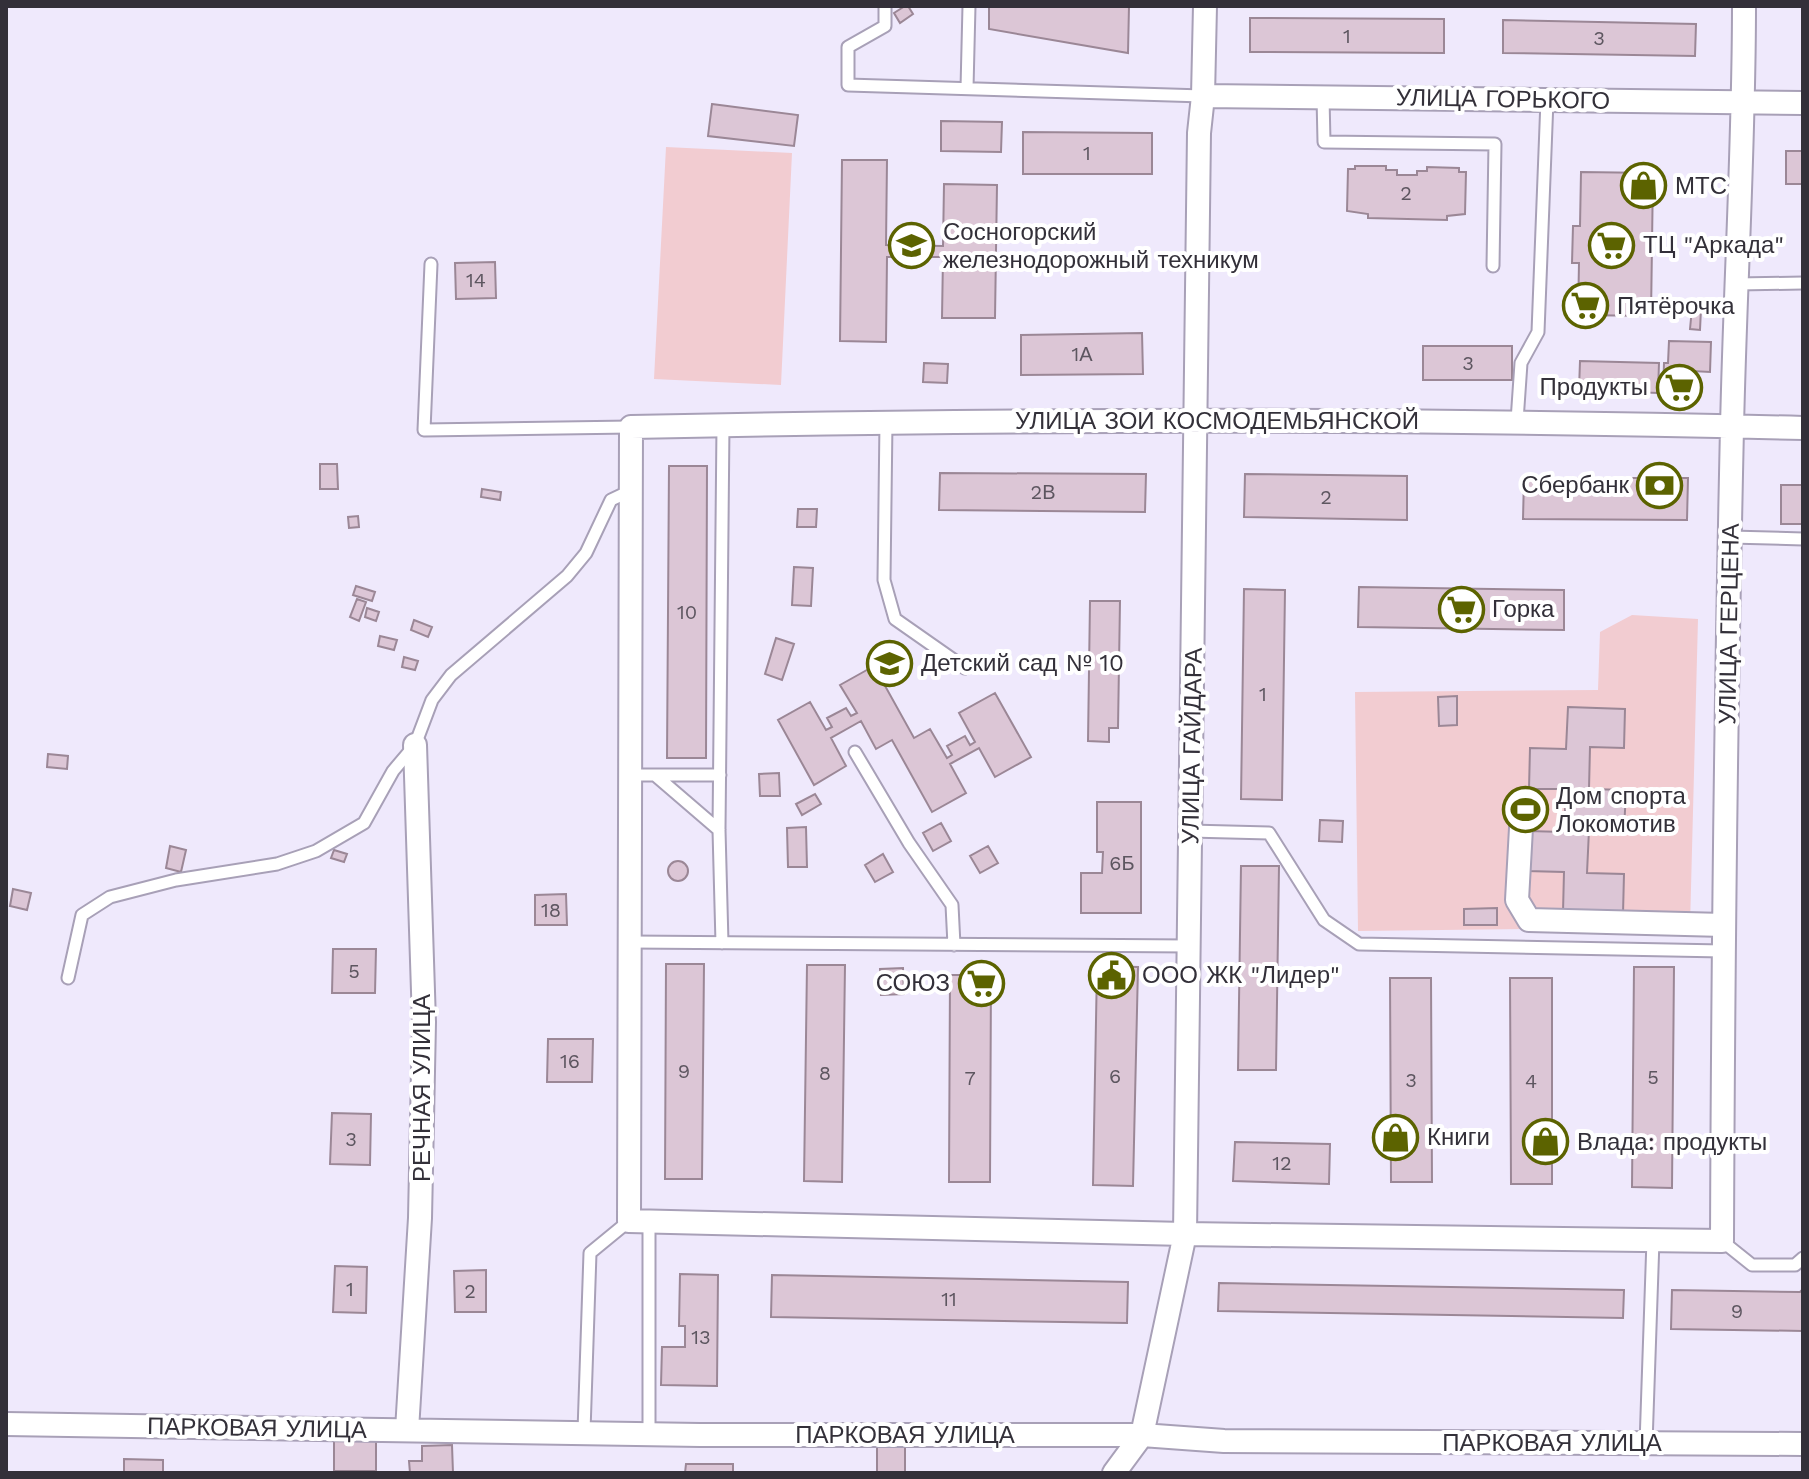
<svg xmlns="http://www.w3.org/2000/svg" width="1809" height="1479" font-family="'Work Sans',sans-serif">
<rect width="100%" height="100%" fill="#efe9fc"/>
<!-- green -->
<path fill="#f2ccd1" d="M 666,147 L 792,153 L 781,385 L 654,379 Z
M 1632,615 L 1698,619 L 1690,927 L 1358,931 L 1355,692 L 1598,690 L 1600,632 Z"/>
<!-- building -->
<path fill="#dcc6d6" stroke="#9b8796" stroke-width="2" d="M 905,6 L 908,6 L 913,14 L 900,23 L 894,13 Z
M 989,6 L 1129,6 L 1128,53 L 989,29 Z
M 1250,18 L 1444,19 L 1444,53 L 1250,52 Z
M 1503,20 L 1696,24 L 1695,56 L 1503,53 Z
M 712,104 L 798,115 L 794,146 L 708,136 Z
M 941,121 L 1002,122 L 1001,152 L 941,151 Z
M 1023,132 L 1152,133 L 1152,174 L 1023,174 Z
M 1786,151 L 1803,151 L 1803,184 L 1786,184 Z
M 842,160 L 887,160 L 886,245 L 943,246 L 944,184 L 997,185 L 995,318 L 942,318 L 943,257 L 887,257 L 886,342 L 840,341 Z
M 1355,166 L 1386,166 L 1386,170 L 1397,170 L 1397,175 L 1417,175 L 1417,171 L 1427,171 L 1427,167 L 1459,168 L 1459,172 L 1466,172 L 1465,214 L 1447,216 L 1447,220 L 1368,218 L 1368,214 L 1347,211 L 1348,169 L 1355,169 Z
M 1581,172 L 1653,173 L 1651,316 L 1578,315 L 1579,263 L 1572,263 L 1573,226 L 1580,226 Z
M 495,262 L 496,298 L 456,299 L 455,263 Z
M 1692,308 L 1701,309 L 1700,330 L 1690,329 Z
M 1142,333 L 1143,374 L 1021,375 L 1021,335 Z
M 1669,341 L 1711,342 L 1710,372 L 1692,371 L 1691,398 L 1663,397 L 1664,363 L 1668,363 Z
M 1423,346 L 1512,346 L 1512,380 L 1423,380 Z
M 1580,361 L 1659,363 L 1658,393 L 1579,390 Z
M 924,363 L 948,364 L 947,383 L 923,382 Z
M 320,464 L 337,464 L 338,489 L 320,489 Z
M 669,466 L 707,466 L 706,758 L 667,758 Z
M 940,473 L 1146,474 L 1145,512 L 939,510 Z
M 1245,474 L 1407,476 L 1407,520 L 1244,517 Z
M 1524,478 L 1688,478 L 1687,520 L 1523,519 Z
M 1781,485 L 1803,485 L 1803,524 L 1781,524 Z
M 482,489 L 501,492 L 500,500 L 481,497 Z
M 798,509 L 817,509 L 816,527 L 797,527 Z
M 358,516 L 359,527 L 349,528 L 348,517 Z
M 794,567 L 813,568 L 811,606 L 792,605 Z
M 356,586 L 375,592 L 372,601 L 353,595 Z
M 1359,587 L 1564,590 L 1564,630 L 1358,627 Z
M 1244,589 L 1285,590 L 1282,800 L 1241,799 Z
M 357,599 L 366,602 L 359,621 L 350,617 Z
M 1090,601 L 1120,601 L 1118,728 L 1109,728 L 1109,742 L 1088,741 Z
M 367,608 L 379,612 L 376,621 L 365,617 Z
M 414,620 L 432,627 L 428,637 L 411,630 Z
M 380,636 L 397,640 L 394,650 L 378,646 Z
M 776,638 L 794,644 L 782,680 L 765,674 Z
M 404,657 L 418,661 L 415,670 L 402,667 Z
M 874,666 L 914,738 L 930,729 L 947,758 L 952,755 L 947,746 L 965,736 L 970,745 L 975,742 L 959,713 L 995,693 L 1031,757 L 995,777 L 979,748 L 950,764 L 966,793 L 932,812 L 892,740 L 876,749 L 861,721 L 831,738 L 846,766 L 814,785 L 778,720 L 810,702 L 826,730 L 832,727 L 827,718 L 846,708 L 851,716 L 857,713 L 840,685 Z
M 1457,696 L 1457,725 L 1439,726 L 1438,697 Z
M 1568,707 L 1625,709 L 1624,748 L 1590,747 L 1589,789 L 1626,790 L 1624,831 L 1589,830 L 1587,873 L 1624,874 L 1623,914 L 1563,912 L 1564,872 L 1527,871 L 1528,831 L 1564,832 L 1566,789 L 1529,789 L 1530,748 L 1566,749 Z
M 48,754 L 68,756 L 67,769 L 47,767 Z
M 779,773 L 780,796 L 760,796 L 759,774 Z
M 815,794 L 821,804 L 802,815 L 796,804 Z
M 1097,802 L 1141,802 L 1141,913 L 1081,913 L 1081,873 L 1102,873 L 1103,852 L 1097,852 Z
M 1320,820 L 1343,821 L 1342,842 L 1319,841 Z
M 941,823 L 951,841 L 933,851 L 923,833 Z
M 806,827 L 807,867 L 788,867 L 787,828 Z
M 170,846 L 186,850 L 181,872 L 166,868 Z
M 988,846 L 998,863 L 980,873 L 970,856 Z
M 334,850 L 347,854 L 344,862 L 331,858 Z
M 883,854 L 893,872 L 875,882 L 865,865 Z
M668 871a10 10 0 1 1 20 0a10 10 0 1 1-20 0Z
M 1241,866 L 1279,866 L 1276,1070 L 1238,1070 Z
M 13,889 L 31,893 L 27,910 L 10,906 Z
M 566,894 L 567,925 L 535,925 L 535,895 Z
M 1497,908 L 1497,925 L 1464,925 L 1464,909 Z
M 333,949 L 376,949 L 375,993 L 332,993 Z
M 666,964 L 704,964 L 702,1179 L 665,1179 Z
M 807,965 L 845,965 L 842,1182 L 804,1181 Z
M 1097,966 L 1138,967 L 1133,1186 L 1093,1185 Z
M 1634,967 L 1674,967 L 1672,1188 L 1632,1187 Z
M 903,968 L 904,994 L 881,995 L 880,969 Z
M 950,975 L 991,975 L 990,1182 L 949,1182 Z
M 1390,978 L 1431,978 L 1432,1182 L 1391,1182 Z
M 1510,978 L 1552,978 L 1552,1184 L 1511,1184 Z
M 548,1039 L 593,1039 L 592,1082 L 547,1082 Z
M 332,1113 L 371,1114 L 370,1165 L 330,1164 Z
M 1235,1142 L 1330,1144 L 1329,1184 L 1233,1181 Z
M 335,1266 L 367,1267 L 366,1313 L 333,1312 Z
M 486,1270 L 486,1312 L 455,1312 L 454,1271 Z
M 680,1274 L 718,1275 L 717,1386 L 661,1385 L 662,1347 L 685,1347 L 685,1326 L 679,1326 Z
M 772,1275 L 1128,1282 L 1127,1323 L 771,1317 Z
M 1219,1283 L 1624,1290 L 1623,1318 L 1218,1311 Z
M 1803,1289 L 1803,1331 L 1671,1329 L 1672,1290 L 1800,1292 Z
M 334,1440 L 376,1440 L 376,1471 L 334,1471 Z
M 877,1443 L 905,1443 L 905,1473 L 877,1473 Z
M 452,1445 L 453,1473 L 410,1473 L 409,1461 L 422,1461 L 422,1446 Z
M 124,1459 L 163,1460 L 163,1473 L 124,1473 Z
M 686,1464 L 733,1464 L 733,1473 L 685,1473 Z"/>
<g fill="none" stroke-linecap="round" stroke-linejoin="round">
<defs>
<path id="lane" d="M 885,6 L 885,26 L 848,47 L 848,85 L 1203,96
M 967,88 L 969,6
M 1323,97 L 1324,142 L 1495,144 L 1493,266
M 431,264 L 424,430 L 631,427
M 1737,284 L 1803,283
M 1517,421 L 1521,363 L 1538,332 L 1547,100
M 886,422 L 884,580 L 895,619 L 965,668
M 1730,537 L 1803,539
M 855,752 L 909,843 L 952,905 L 954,945
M 630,775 L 720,775
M 655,775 L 719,830
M 1190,831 L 1269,833 L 1324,920 L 1359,944 L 1723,951
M 630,942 L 1189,946
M 722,943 L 719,830 L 723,425
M 68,978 L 82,915 L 110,897 L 176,880 L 277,864 L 316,851 L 364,823 L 393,771 L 415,745 L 432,700 L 451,675 L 567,576 L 586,553 L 611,500 L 630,491
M 649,1222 L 649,1434
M 1722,1241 L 1752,1265 L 1795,1265 L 1803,1258
M 584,1431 L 590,1253 L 629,1221
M 1646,1444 L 1653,1240"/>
<path id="street" d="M 1744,6 C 1744,147 1735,287 1732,428 C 1726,699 1723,970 1722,1241 L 1185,1234 L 629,1221 L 631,427 C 1022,419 1412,418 1803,428
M 1203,96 L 1803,103
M 1522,810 L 1517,900 L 1529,920 L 1724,925
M 6,1424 L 700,1435 L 1142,1435 L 1224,1441 L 1803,1444
M 407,1430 L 420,1218 L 424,1022 L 415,745
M 1114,1473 L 1142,1435 L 1185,1234 L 1199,133 L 1203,96 L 1205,6"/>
</defs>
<!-- lane casing -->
<use href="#lane" stroke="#a8a0b7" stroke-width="15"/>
<!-- street casing -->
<use href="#street" stroke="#a8a0b7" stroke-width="26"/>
<!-- lane -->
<use href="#lane" stroke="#fff" stroke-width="11"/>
<!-- street -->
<use href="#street" stroke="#fff" stroke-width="22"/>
</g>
<!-- icons -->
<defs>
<symbol id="shop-ring" viewBox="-11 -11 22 22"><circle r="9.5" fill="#fff" stroke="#5c6300" stroke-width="1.5"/><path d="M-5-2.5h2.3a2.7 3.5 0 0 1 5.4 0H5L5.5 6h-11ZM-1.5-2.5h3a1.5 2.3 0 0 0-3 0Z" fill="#5c6300"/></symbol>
<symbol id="supermarket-ring" viewBox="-11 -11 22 22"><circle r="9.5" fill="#fff" stroke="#5c6300" stroke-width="1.5"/><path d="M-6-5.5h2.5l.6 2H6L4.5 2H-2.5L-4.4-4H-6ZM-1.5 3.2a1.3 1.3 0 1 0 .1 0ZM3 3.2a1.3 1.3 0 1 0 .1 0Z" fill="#5c6300"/></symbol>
<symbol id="university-ring" viewBox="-11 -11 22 22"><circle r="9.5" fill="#fff" stroke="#5c6300" stroke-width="1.5"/><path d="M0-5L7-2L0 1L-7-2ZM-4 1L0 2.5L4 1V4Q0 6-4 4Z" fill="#5c6300"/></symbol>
<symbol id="bank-ring" viewBox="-11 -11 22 22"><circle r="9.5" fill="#fff" stroke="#5c6300" stroke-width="1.5"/><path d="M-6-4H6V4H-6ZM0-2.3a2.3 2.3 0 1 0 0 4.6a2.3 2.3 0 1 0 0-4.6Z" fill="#5c6300"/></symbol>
<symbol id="school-ring" viewBox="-11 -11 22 22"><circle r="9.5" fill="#fff" stroke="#5c6300" stroke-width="1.5"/><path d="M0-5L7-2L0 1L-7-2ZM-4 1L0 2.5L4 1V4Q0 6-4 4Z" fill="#5c6300"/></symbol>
<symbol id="stadium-ring" viewBox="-11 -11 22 22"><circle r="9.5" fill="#fff" stroke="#5c6300" stroke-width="1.5"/><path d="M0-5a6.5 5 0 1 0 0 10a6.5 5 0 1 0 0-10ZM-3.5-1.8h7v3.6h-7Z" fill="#5c6300"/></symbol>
<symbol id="civic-ring" viewBox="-11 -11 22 22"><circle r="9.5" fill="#fff" stroke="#5c6300" stroke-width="1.5"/><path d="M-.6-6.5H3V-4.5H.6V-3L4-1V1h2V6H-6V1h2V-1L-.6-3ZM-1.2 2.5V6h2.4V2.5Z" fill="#5c6300"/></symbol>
</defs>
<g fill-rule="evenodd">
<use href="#shop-ring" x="1618" y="160" width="51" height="51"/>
<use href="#supermarket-ring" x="1586" y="220" width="51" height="51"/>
<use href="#university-ring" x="886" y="220" width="51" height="51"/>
<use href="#supermarket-ring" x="1560" y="280" width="51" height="51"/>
<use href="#supermarket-ring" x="1654" y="362" width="51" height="51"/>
<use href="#bank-ring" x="1634" y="460" width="51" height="51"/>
<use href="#supermarket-ring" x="1436" y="584" width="51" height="51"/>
<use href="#school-ring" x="864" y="638" width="51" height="51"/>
<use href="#stadium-ring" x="1500" y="784" width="51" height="51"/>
<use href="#civic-ring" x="1086" y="950" width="51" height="51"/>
<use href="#supermarket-ring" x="956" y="958" width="51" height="51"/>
<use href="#shop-ring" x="1370" y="1112" width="51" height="51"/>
<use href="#shop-ring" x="1520" y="1116" width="51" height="51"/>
</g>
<g text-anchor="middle" stroke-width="8" stroke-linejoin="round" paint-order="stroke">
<!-- number labels -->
<g font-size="20" fill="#5d5660">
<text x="1347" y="43">1</text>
<text x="1599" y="45">3</text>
<text x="1087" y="160">1</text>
<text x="1406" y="200">2</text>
<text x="476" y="287">14</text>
<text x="1082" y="361">1А</text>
<text x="1468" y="370">3</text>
<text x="1043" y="499">2В</text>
<text x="1326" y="504">2</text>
<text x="687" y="619">10</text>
<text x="1263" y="701">1</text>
<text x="1122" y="870">6Б</text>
<text x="551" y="917">18</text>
<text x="354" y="978">5</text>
<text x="570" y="1068">16</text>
<text x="684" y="1078">9</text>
<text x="825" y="1080">8</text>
<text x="1115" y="1083">6</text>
<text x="1653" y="1084">5</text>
<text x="970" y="1085">7</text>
<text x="1411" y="1087">3</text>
<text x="1531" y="1088">4</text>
<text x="351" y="1146">3</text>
<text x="1282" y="1170">12</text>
<text x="350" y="1296">1</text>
<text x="470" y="1298">2</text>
<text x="949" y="1306">11</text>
<text x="1737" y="1318">9</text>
<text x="701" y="1344">13</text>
</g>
<!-- street labels -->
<g font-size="24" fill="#333039" stroke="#fff">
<text transform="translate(1503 99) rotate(1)" y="8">УЛИЦА ГОРЬКОГО</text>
<text x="1217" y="429">УЛИЦА ЗОИ КОСМОДЕМЬЯНСКОЙ</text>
<text transform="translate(1729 624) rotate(-89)" y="8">УЛИЦА ГЕРЦЕНА</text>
<text transform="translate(1192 746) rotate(-89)" y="8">УЛИЦА ГАЙДАРА</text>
<text transform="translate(422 1088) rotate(-90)" y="8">РЕЧНАЯ УЛИЦА</text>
<text transform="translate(257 1428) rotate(1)" y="8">ПАРКОВАЯ УЛИЦА</text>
<text x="905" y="1443">ПАРКОВАЯ УЛИЦА</text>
<text x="1552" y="1451">ПАРКОВАЯ УЛИЦА</text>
</g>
<!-- poi labels -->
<g font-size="24" fill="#333039" stroke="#fff" text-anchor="start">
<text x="1675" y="194">МТС</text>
<text x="943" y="240">Сосногорский<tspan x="943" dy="28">железнодорожный техникум</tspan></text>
<text x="1643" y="253">ТЦ "Аркада"</text>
<text x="1617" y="314">Пятёрочка</text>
<text x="1648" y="395" text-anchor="end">Продукты</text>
<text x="1629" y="493" text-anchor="end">Сбербанк</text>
<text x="1492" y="617">Горка</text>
<text x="921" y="671">Детский сад № 10</text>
<text x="1556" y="804">Дом спорта<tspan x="1556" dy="28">Локомотив</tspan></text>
<text x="1142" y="983">ООО ЖК "Лидер"</text>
<text x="950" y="991" text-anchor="end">СОЮЗ</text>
<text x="1427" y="1145">Книги</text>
<text x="1577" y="1150">Влада: продукты</text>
</g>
</g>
<!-- border -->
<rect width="1809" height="1479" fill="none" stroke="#333039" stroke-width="16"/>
</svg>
